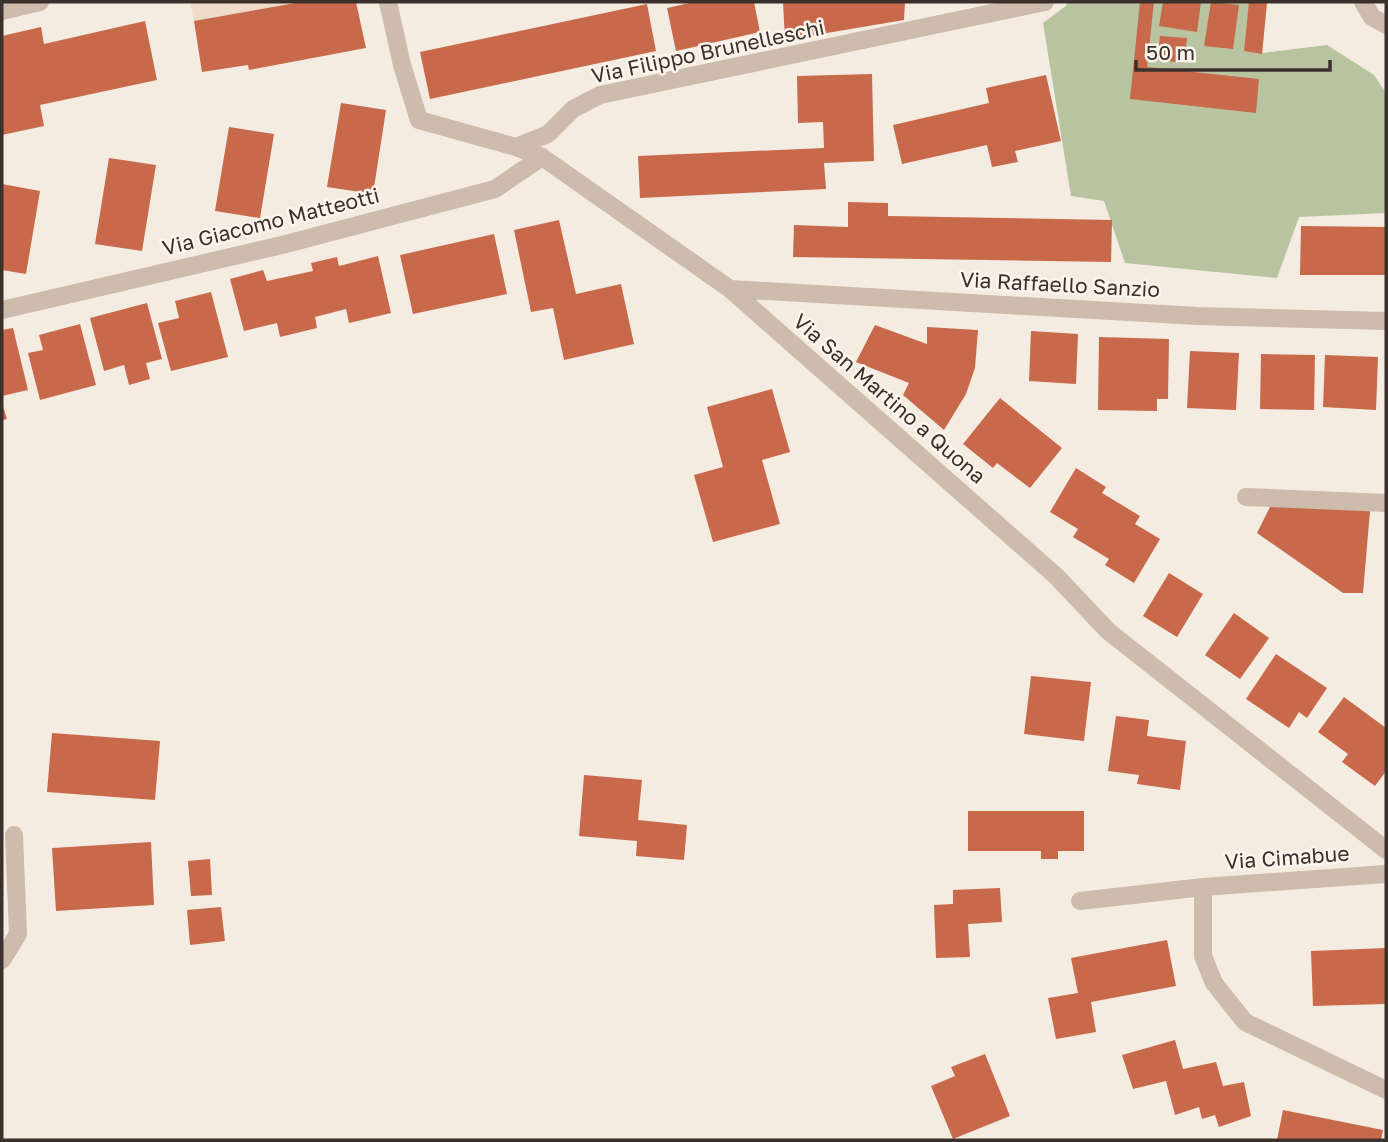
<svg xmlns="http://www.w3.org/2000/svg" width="1388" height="1142" font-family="'Golos Text',sans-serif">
<rect width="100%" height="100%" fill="#f4ebe1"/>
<!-- green -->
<path fill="#b8c4a0" d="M 1066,2 L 1267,2 L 1262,53 L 1327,45 L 1374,75 L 1386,93 L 1386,213 L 1299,217 L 1277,278 L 1125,263 L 1104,201 L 1071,196 L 1043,23 L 1067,5 Z"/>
<!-- plaza -->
<path fill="#ecdcc8" d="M 190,2 L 301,2 L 194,21 Z"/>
<!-- building -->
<path fill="#c8694b" d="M 301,2 L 356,2 L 366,48 L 249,70 L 248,65 L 202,72 L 194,21 Z
M 694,2 L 754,2 L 760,32 L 676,51 L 667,8 Z
M 783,2 L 905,2 L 904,20 L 785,40 Z
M 1140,2 L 1154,2 L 1147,67 L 1259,79 L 1256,113 L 1130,99 Z
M 1163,2 L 1201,2 L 1197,32 L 1159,26 Z
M 1211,2 L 1239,5 L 1233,49 L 1204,46 Z
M 1249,2 L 1267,2 L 1262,54 L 1244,51 Z
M 647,4 L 656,51 L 430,99 L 420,52 Z
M 145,21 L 157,80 L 40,105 L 44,126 L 2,135 L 2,36 L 41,27 L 44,44 Z
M 1160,36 L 1187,38 L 1184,63 L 1157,60 Z
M 872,74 L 874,161 L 824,163 L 826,189 L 640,198 L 638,156 L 824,148 L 823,122 L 798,123 L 797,76 Z
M 1046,75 L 1061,141 L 1015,151 L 1018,162 L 992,167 L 987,145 L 902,164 L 893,125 L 989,103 L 986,88 Z
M 341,103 L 386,110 L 373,194 L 327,187 Z
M 229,127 L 274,134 L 260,218 L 215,211 Z
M 109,158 L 156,165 L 142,251 L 95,244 Z
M 2,184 L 40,191 L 26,274 L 2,270 Z
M 848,202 L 888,203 L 888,216 L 1112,220 L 1111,262 L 793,257 L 794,225 L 848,227 Z
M 559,220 L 576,294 L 621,284 L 634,344 L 564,360 L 553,308 L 531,312 L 514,230 Z
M 1301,226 L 1386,227 L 1386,275 L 1300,275 Z
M 494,234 L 507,294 L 413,314 L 400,255 Z
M 378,256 L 391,313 L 349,323 L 346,309 L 315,317 L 317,328 L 280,337 L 277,323 L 244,331 L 230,279 L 263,270 L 267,281 L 313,271 L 311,263 L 337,257 L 339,266 Z
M 211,292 L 228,357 L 171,371 L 158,323 L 179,318 L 175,301 Z
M 147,303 L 162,359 L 146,363 L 150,379 L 129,385 L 124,365 L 104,371 L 90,318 Z
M 80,324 L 96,385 L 40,400 L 28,353 L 43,350 L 39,335 Z
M 875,325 L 927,344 L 927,327 L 978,330 L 975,368 L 966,394 L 944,430 L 903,395 L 909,383 L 856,362 Z
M 13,328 L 28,390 L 2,396 L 2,330 Z
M 1031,331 L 1078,334 L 1076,384 L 1029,381 Z
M 1099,337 L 1169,339 L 1168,399 L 1157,399 L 1157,411 L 1098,410 Z
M 1190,351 L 1239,353 L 1236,410 L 1187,408 Z
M 1261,354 L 1315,355 L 1314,410 L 1260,409 Z
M 1325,355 L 1378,357 L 1376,410 L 1323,407 Z
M 772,389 L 790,452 L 762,460 L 780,524 L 713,542 L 694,475 L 723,467 L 707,407 Z
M 1000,398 L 1062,448 L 1030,488 L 997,463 L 993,468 L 963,444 Z
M 2,403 L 7,419 L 2,420 Z
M 1076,468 L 1106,487 L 1102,493 L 1140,516 L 1135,524 L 1160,539 L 1134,583 L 1105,565 L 1109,559 L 1073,537 L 1078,529 L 1050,512 Z
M 1271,505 L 1370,511 L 1363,593 L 1343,593 L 1257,533 Z
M 1169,573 L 1203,594 L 1177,637 L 1143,616 Z
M 1234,613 L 1269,638 L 1240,679 L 1205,655 Z
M 1276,654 L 1327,688 L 1307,718 L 1299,712 L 1289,728 L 1246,699 Z
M 1031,676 L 1091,682 L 1084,741 L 1024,734 Z
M 1344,697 L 1386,728 L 1386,771 L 1375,786 L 1342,762 L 1348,754 L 1318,732 Z
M 1116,716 L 1149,720 L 1147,736 L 1186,741 L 1180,790 L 1137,784 L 1139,775 L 1108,771 Z
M 52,733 L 160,741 L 155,800 L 47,792 Z
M 584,775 L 642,780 L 638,820 L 687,825 L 684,860 L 636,856 L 637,841 L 579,836 Z
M 968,811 L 1084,811 L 1084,851 L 1058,851 L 1058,859 L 1041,859 L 1041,851 L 968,851 Z
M 151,842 L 154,905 L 56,911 L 52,848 Z
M 210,859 L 212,895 L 191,896 L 188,861 Z
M 1000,888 L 1002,922 L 968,924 L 970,957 L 936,958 L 934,905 L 953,904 L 953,890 Z
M 221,907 L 225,941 L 190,945 L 187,910 Z
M 1167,940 L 1176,986 L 1091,1002 L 1096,1032 L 1056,1039 L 1048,998 L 1078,993 L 1071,958 Z
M 1386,948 L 1386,1004 L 1313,1006 L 1311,951 Z
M 1175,1040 L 1183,1069 L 1216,1062 L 1223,1086 L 1244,1082 L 1251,1116 L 1219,1127 L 1215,1115 L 1202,1119 L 1199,1107 L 1175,1115 L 1166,1081 L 1133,1089 L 1122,1055 Z
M 985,1054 L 1010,1116 L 953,1139 L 931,1086 L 955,1076 L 951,1067 Z
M 1283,1110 L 1383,1130 L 1381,1140 L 1277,1140 Z"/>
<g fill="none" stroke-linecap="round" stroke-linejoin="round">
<!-- minor -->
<path stroke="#cdbbac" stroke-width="18" d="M 388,2 L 402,65 L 419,120 L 516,147 L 542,157 L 730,289 L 1056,576 L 1108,631 L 1386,850
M 1363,2 L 1372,17 L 1386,25
M 2,11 L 40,2
M 516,147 L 548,134 L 573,109 L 600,95 L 1045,2
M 730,289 L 1197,316 L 1386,321
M 2,310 L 282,245 L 495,189 L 542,157
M 1246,497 L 1386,503
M 1386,874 L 1203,887 L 1203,956 L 1214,983 L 1245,1022 L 1386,1090
M 1080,901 L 1203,887
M 2,960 L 18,934 L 14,835"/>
</g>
<g text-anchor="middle" stroke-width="5" stroke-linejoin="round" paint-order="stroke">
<!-- street labels -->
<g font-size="21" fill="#3b302b" stroke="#fbf5ee">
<text transform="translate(708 52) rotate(-12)" y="7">Via Filippo Brunelleschi</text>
<text transform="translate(271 222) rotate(-14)" y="7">Via Giacomo Matteotti</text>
<text transform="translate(1060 285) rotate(3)" y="7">Via Raffaello Sanzio</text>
<text transform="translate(889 399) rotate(41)" y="7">Via San Martino a Quona</text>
<text transform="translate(1287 858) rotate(-4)" y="7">Via Cimabue</text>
</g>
</g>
<!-- border -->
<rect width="1388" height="1142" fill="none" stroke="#3b302b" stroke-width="7"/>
<!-- scale -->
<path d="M1136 60v10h194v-10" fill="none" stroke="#3b302b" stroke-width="3.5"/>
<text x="1146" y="60" font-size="21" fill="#3b302b" stroke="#fbf5ee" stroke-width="5" paint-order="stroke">50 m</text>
</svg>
